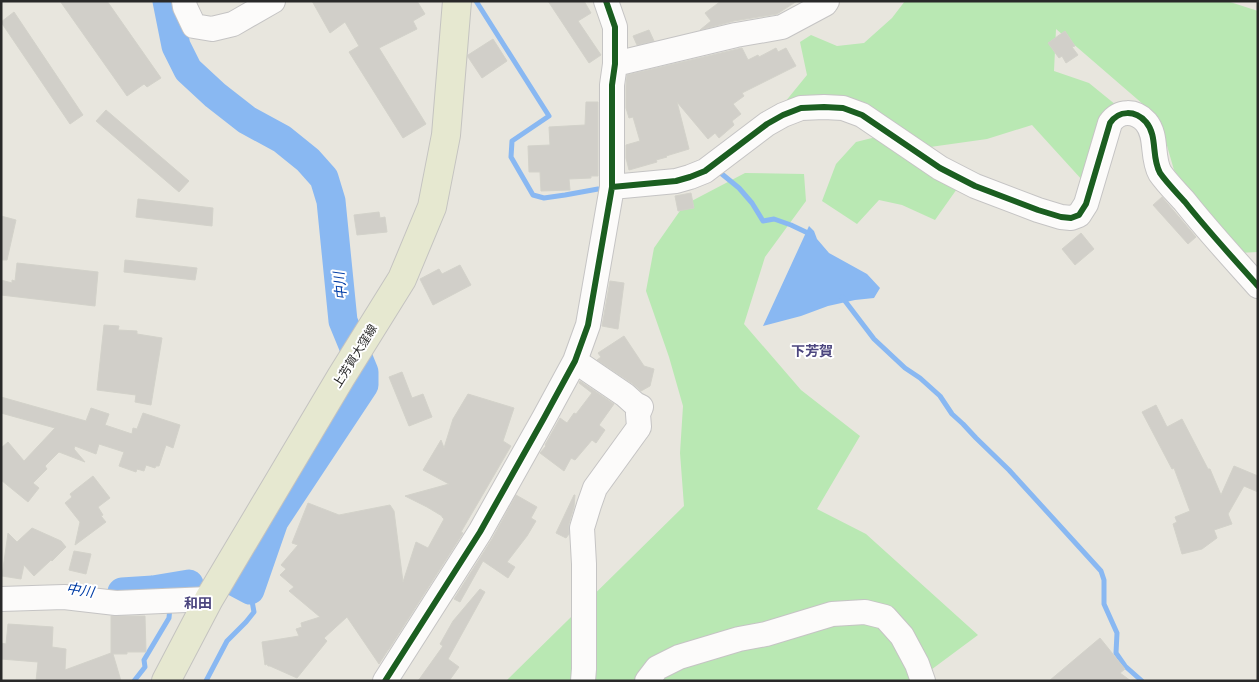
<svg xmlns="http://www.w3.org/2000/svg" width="1259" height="682" font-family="'Source Sans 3','Noto Sans JP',sans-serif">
<rect width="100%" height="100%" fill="#e8e6de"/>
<!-- green -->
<path fill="#b9e8b3" d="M 905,1 L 1227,1 L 1258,11 L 1258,252 L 1238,253 L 1174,170 L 1159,118 L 1056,29 L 1054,71 L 1089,83 L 1116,105 L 1083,181 L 1032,125 L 987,139 L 923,148 L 874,116 L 785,102 L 807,75 L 800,42 L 811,35 L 837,46 L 864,43 L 892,18 Z
M 876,137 L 959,186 L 935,220 L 902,205 L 879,200 L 857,224 L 822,201 L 836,164 L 856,142 Z
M 745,173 L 804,174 L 806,201 L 765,257 L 744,324 L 801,390 L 860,436 L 817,509 L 866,534 L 978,635 L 916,681 L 506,681 L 684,506 L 680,453 L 683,406 L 669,357 L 646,291 L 654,248 L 684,205 Z"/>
<!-- water -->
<path fill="#89b8f2" d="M 809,226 L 814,231 L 817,239 L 829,253 L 867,274 L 880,288 L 874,298 L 855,300 L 828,306 L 801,316 L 763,326 Z"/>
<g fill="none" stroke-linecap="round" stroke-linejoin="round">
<!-- stream -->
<path stroke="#89b8f2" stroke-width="5" d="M 476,1 L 549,116 L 512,141 L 511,157 L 533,195 L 544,198 L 565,195 L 598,189
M 717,170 L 739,188 L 752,203 L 763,221 L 774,219 L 791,225 L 810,234
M 842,297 L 874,339 L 905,368 L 920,378 L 940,396 L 952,414 L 963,424 L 976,438 L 1009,470 L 1101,571 L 1104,580 L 1104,604 L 1117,633 L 1116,653 L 1125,666 L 1142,681
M 134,681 L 145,667 L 144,660 L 169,618 L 170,607
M 206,681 L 227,641 L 246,622 L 254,612 L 250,590"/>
<!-- river -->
<path stroke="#89b8f2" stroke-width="29" d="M 167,1 L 176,46 L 188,70 L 215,95 L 247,120 L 282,139 L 308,160 L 324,178 L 331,201 L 343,321 L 364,372 L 364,385 L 274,521 L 250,590 L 235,582
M 122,592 L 153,590 L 189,584"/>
</g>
<!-- building -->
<path fill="#d1cfc9" stroke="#d3d2ca" d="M 60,1 L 107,1 L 161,78 L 147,87 L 144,84 L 127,96 Z
M 312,1 L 417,1 L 425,14 L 413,21 L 417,29 L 379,48 L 426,124 L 403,138 L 349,52 L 359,46 L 345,22 L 330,33 Z
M 548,1 L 584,1 L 591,13 L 578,21 L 601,55 L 589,63 Z
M 721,1 L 797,1 L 777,14 L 734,21 L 700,30 L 711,21 L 705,13 Z
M 14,12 L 83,115 L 70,124 L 1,22 Z
M 649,30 L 654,41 L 637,45 L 633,36 Z
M 1065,31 L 1075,46 L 1072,47 L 1078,55 L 1066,63 L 1062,56 L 1059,58 L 1048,43 Z
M 493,39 L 507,61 L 482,78 L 468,57 L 468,55 Z
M 742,48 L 748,60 L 758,55 L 759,57 L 776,48 L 778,52 L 786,48 L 796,66 L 742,93 L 744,96 L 733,104 L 741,114 L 732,121 L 734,125 L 719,138 L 715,133 L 708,139 L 677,102 L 689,149 L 666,156 L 667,157 L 656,160 L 657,162 L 629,170 L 626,158 L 626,145 L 640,141 L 633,117 L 629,118 L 626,108 L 626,86 L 627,75 Z
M 586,102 L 598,102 L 598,176 L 591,176 L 591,178 L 569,179 L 570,190 L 541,191 L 540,172 L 529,172 L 528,146 L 550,145 L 549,127 L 585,125 Z
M 106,110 L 189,181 L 179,192 L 96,121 Z
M 691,193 L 694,208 L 678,211 L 675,196 Z
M 1162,197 L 1196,237 L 1188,244 L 1153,205 Z
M 138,199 L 213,208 L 212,226 L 136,217 Z
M 379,212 L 380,218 L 385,217 L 387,232 L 357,235 L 354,215 Z
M 1,216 L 16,220 L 7,260 L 1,260 Z
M 1081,233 L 1094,249 L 1075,265 L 1062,249 Z
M 125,260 L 197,268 L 195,280 L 124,272 Z
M 17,263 L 98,272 L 95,306 L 1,295 L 1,280 L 12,283 L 12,280 L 15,281 Z
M 460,265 L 471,285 L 433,305 L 420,279 L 439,269 L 442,274 Z
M 610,281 L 624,283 L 618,329 L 602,326 Z
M 104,325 L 119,326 L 118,330 L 137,331 L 137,334 L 162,338 L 151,405 L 135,402 L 136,395 L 97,390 Z
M 624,336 L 644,366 L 654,369 L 650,386 L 641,391 L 633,384 L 597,360 L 601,357 L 598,353 Z
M 402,372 L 412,398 L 423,394 L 432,417 L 409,426 L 389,377 Z
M 580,381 L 614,404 L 599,425 L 605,430 L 596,443 L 592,440 L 575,460 L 571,458 L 564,471 L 540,453 L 546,446 L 545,445 L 560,418 L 567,423 L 574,413 L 576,414 L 592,393 L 579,383 Z
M 468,394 L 514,408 L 503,441 L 511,446 L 461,532 L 463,533 L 389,649 L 388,650 L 379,664 L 347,617 L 324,638 L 327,641 L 297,678 L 270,666 L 268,666 L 267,664 L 265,665 L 262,642 L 299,636 L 296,629 L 302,627 L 301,623 L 320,617 L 289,591 L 294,587 L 280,575 L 286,569 L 281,565 L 298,545 L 292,543 L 308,503 L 339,515 L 390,505 L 394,511 L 403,582 L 416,542 L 428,548 L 444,519 L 442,517 L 442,516 L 427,507 L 405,496 L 449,484 L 423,470 L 441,440 L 444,448 L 453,419 Z
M 1,397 L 86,421 L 91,408 L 109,414 L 105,425 L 132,434 L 133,428 L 137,429 L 143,413 L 180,425 L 173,448 L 166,445 L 159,466 L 156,466 L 155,468 L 146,465 L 144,471 L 137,469 L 136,472 L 119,466 L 124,452 L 99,444 L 96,454 L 75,446 L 74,449 L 85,462 L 59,452 L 45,466 L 47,469 L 33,483 L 39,488 L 28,502 L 1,480 L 1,448 L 8,442 L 24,461 L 55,428 L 1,413 Z
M 1156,405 L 1167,427 L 1182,419 L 1208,469 L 1210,469 L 1221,495 L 1234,466 L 1258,476 L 1258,492 L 1244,486 L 1228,514 L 1232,524 L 1214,530 L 1217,538 L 1202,549 L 1182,554 L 1173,524 L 1177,522 L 1175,517 L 1190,511 L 1174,468 L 1172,469 L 1142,412 Z
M 93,476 L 110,498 L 98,507 L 103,515 L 101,516 L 106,522 L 75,545 L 80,522 L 65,503 L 72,497 L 70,494 Z
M 516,495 L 537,507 L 531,518 L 536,521 L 527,536 L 507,562 L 515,567 L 508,578 L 483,561 L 460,602 L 454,599 L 492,539 Z
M 574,495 L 575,495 L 574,507 L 569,524 L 569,534 L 566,538 L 556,533 Z
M 32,528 L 61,541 L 66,547 L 52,561 L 51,560 L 34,576 L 24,565 L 21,579 L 2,576 L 8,533 L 17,542 Z
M 74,551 L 91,554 L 86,574 L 69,570 Z
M 480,589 L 485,592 L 448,659 L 459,667 L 449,681 L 418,681 L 443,646 L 440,644 L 453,621 Z
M 111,616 L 145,616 L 146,652 L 127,652 L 127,654 L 113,654 L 121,681 L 36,681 L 38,662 L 1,659 L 1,643 L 6,644 L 8,624 L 53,627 L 52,647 L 66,649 L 65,670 L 111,653 Z
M 1100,638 L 1125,669 L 1120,673 L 1131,681 L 1049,681 Z"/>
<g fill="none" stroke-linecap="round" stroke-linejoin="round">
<defs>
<path id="minor" d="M 184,1 L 185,7 L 194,26 L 212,29 L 233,24 L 273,1
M 615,64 L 736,35 L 782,27 L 825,4 L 827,1
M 612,187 L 676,181 L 690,177 L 705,171 L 767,124 L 783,115 L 801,108 L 824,107 L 843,108 L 862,115 L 940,168 L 975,186 L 1038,210 L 1061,217 L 1071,218 L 1079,215 L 1086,204 L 1110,123 C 1119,110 1135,110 1146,122 C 1158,136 1151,157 1160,173 C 1167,183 1177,193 1185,202 C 1208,231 1233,258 1258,286
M 575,361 L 625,395 L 635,404 L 641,407 L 638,414 L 639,427 L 637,430 L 595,488 L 589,505 L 582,528 L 584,564 L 584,669 L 583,681
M 1,599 L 64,597 L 116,603 L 209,599
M 385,681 L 480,532 L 544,418 L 575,361 L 588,325 L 612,187 L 612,85 L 615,64 L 615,27 L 606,1
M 647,681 L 657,668 L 679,657 L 739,639 L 766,634 L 832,614 L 865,612 L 885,617 L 902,636 L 917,664 L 923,681"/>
<path id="major" d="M 166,681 L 209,599 L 341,377 L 402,279 L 432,207 L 446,135 L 457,1"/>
</defs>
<!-- minor casing -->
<use href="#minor" stroke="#c5c4c4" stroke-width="26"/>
<!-- major casing -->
<use href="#major" stroke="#c4c3c0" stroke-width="30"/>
<!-- minor -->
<use href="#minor" stroke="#fcfbfa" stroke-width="24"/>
<!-- major -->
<use href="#major" stroke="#e6e8d0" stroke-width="28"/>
<defs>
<path id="cycleway" d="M 612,187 L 676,181 L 690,177 L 705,171 L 767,124 L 783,115 L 801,108 L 824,107 L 843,108 L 862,115 L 940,168 L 975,186 L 1038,210 L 1061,217 L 1071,218 L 1079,215 L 1086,204 L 1110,123 C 1119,110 1135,110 1146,122 C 1158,136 1151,157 1160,173 C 1167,183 1177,193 1185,202 C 1208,231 1233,258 1258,286
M 385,681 L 480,532 L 544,418 L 575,361 L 588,325 L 612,187 L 612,85 L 615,64 L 615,27 L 606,1"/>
</defs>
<!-- cycleway casing -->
<use href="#cycleway" stroke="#fff" stroke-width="9"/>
<!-- cycleway -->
<use href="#cycleway" stroke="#1b5e20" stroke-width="6"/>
</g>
<g text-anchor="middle" stroke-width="4" stroke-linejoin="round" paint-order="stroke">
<!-- street labels -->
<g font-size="12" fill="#292929" stroke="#fff">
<text transform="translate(355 356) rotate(-58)" y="4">上芳賀大窪線</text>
</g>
<!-- water labels -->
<g font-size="14" font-style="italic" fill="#003da6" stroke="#fff">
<text transform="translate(340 286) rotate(-96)" y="5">中川</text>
<text transform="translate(80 590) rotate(9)" y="5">中川</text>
</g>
<!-- neighbourhood labels -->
<g font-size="14" font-weight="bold" fill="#4b457e" stroke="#fff">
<text x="812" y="356">下芳賀</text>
<text x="198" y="608">和田</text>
</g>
</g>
<!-- border -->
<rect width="1259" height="682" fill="none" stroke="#292929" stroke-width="5"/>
</svg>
